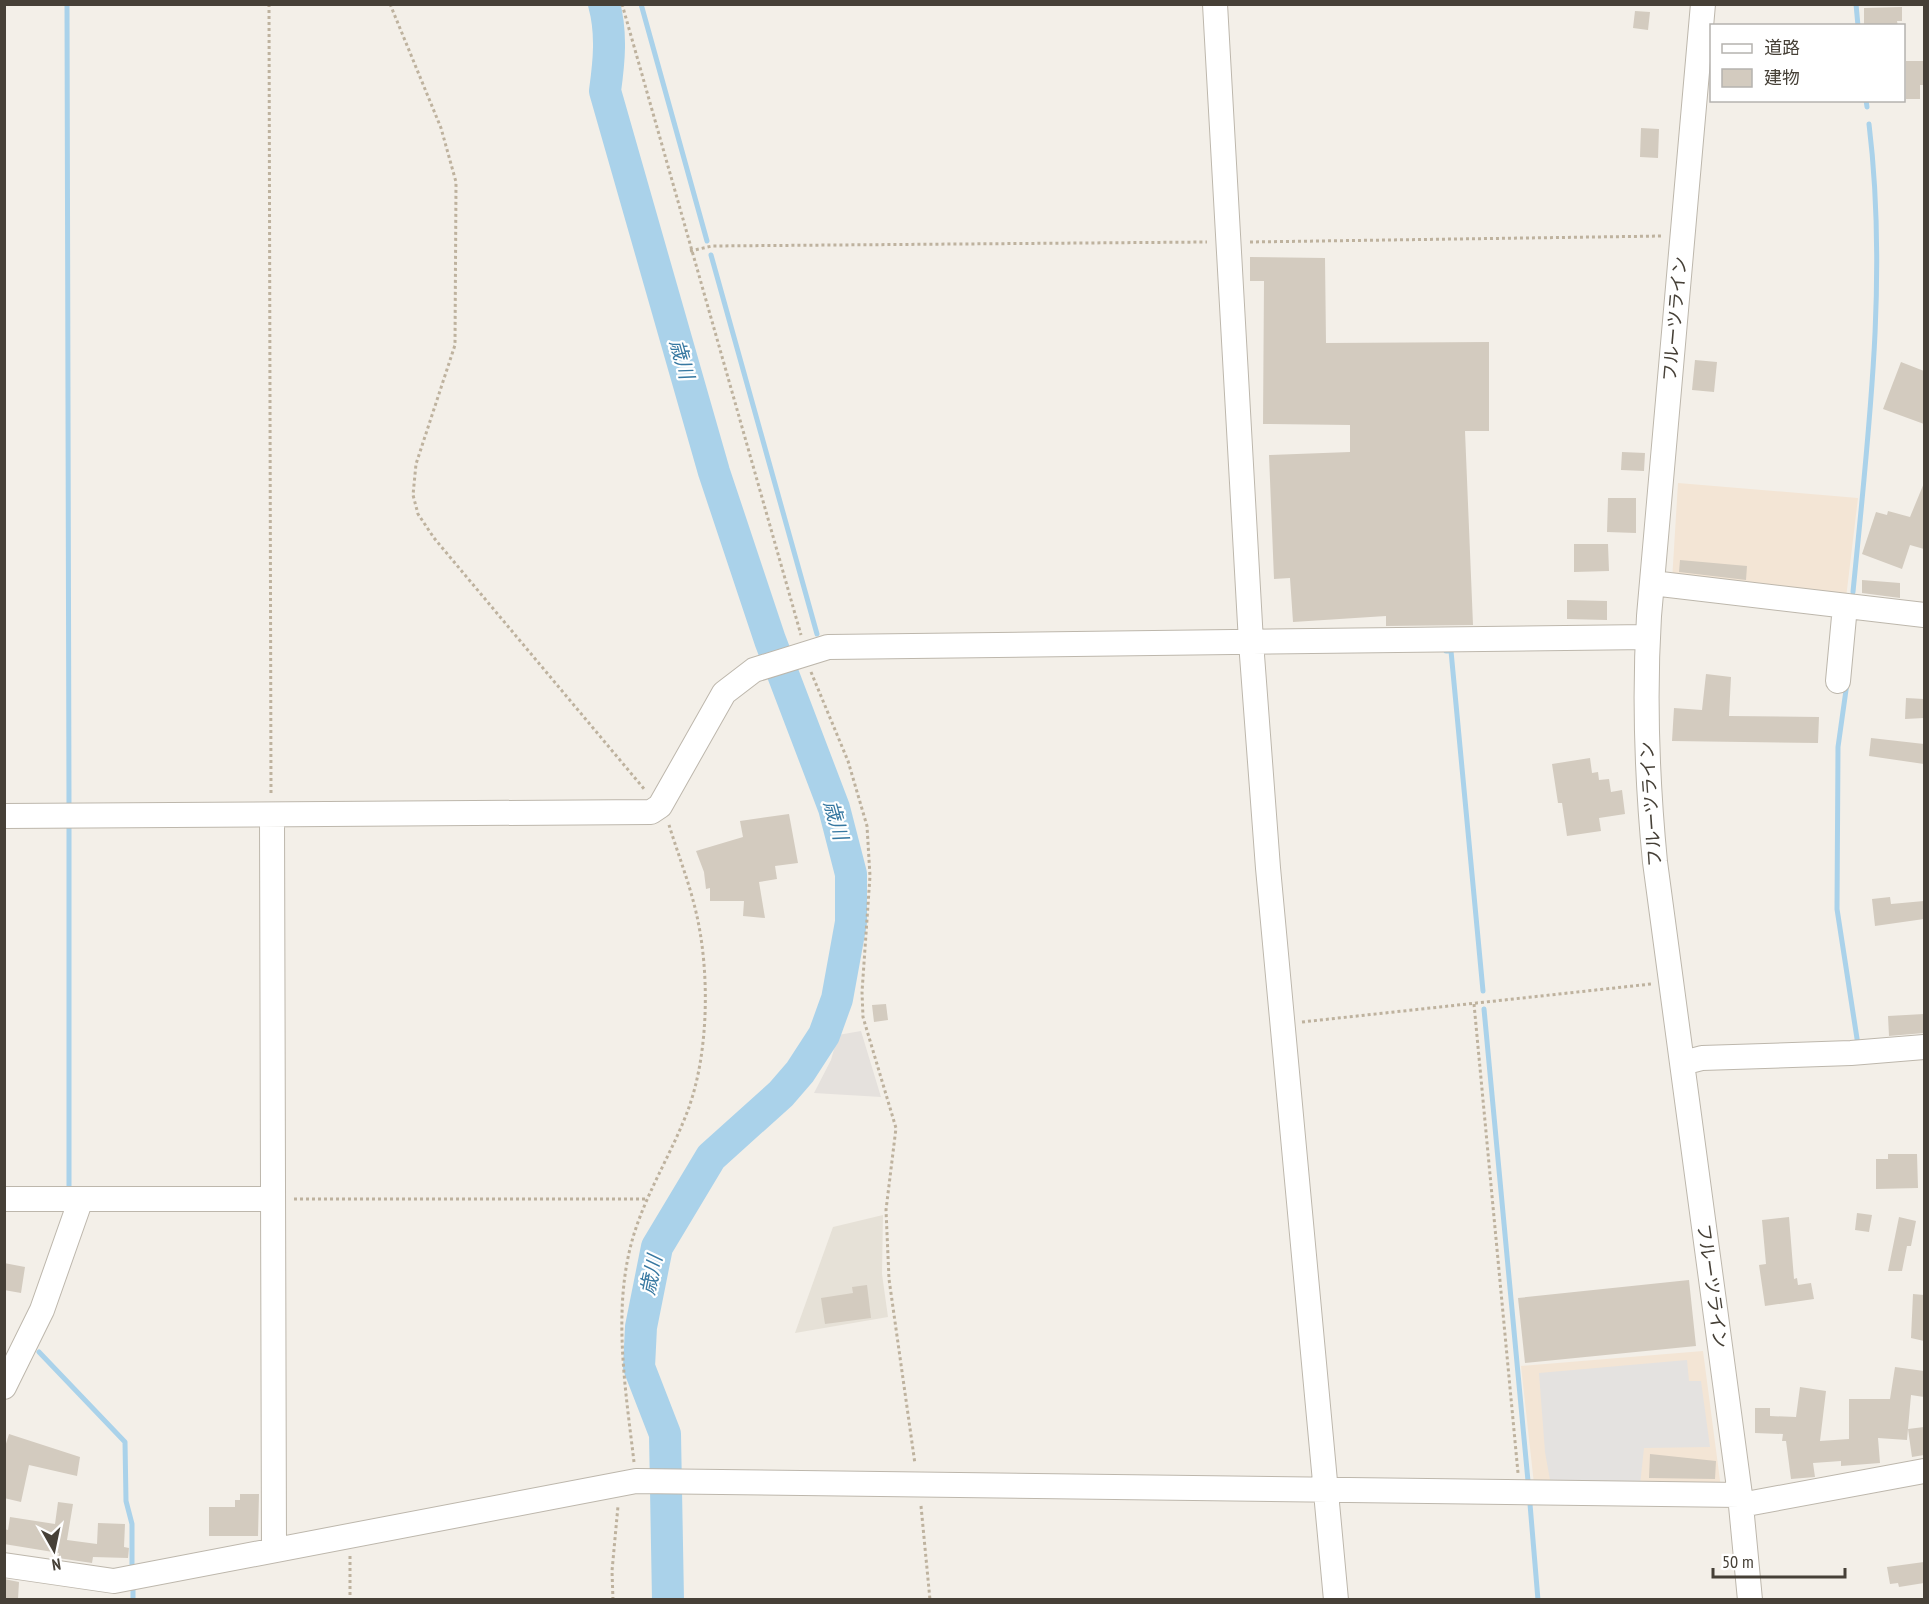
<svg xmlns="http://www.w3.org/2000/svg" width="1929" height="1604" font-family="'PT Sans Narrow','Noto Sans JP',sans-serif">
<rect width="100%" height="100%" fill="#f3efe8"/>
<!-- residential -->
<path fill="#e6e1d7" d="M 883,1215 L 882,1274 L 888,1317 L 795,1333 L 833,1227 Z"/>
<!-- commercial -->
<path fill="#f3e5d5" d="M 1678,483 L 1858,498 L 1846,598 L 1672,581 Z
M 1703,1351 L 1721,1488 L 1534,1484 L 1521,1366 Z"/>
<!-- industrial -->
<path fill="#e5e1dd" d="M 861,1031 L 881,1097 L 814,1093 L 831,1060 L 838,1035 Z"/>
<!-- parking -->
<path fill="#e4e2e0" d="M 1687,1360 L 1689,1381 L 1701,1381 L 1710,1447 L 1644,1448 L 1640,1485 L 1550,1480 L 1545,1452 L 1539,1373 Z"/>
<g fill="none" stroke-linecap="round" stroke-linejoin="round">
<!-- stream -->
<path stroke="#aad2ea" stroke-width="5" d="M 67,4 L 69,806
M 641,4 L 707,241
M 1856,4 L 1858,26
M 1866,100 L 1867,107
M 711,255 L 817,634
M 1853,592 C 1868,436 1888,280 1869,124
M 1446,651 L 1451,651 L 1483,991
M 1847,683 L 1838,747 L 1837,909 L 1858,1045
M 69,825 L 69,1186
M 1484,1009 L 1528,1481
M 39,1352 L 125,1442 L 126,1501 L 132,1524 L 132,1564
M 1530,1504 L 1538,1600
M 133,1589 L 133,1600"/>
<!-- river -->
<path stroke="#aad2ea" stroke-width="32" d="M 604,4 C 612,33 609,62 605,91 L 714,472 L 770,640 L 834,808 L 851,874 L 851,922 L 837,999 L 824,1035 L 800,1072 L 781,1094 L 711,1157 L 657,1247 L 641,1327 L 639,1367 L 665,1434 L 668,1600"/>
</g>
<!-- building -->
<path fill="#d3cbbf" d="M 1902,7 L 1902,21 L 1897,21 L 1898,26 L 1864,26 L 1864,8 Z
M 1635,11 L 1650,12 L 1648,30 L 1633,28 Z
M 1906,61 L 1924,61 L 1924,85 L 1920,85 L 1920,99 L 1906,99 Z
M 1641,128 L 1659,129 L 1658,158 L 1640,157 Z
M 1250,257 L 1325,258 L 1326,343 L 1489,342 L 1489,431 L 1465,431 L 1473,625 L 1386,626 L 1386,616 L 1293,622 L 1290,578 L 1274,579 L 1269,455 L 1350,452 L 1350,425 L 1263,424 L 1264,281 L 1250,281 Z
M 1695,360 L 1717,362 L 1714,392 L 1692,390 Z
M 1901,362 L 1924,371 L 1924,424 L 1883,409 Z
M 1622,452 L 1645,453 L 1644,471 L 1621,470 Z
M 1924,483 L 1924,549 L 1910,545 L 1902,569 L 1862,554 L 1876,512 L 1887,515 L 1888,511 L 1910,517 Z
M 1608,498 L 1636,498 L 1636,533 L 1607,532 Z
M 1574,544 L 1608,544 L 1609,571 L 1574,572 Z
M 1680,560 L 1747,566 L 1746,580 L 1679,572 Z
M 1862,580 L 1900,583 L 1900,598 L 1862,593 Z
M 1567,600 L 1607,601 L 1607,620 L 1567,619 Z
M 1706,674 L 1731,677 L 1729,716 L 1819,717 L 1818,743 L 1672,741 L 1674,708 L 1702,710 Z
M 1906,698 L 1924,699 L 1924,718 L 1905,719 Z
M 1871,738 L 1924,744 L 1924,764 L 1869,756 Z
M 1590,758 L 1592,773 L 1598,772 L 1599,780 L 1609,779 L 1611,792 L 1622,790 L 1625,814 L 1599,818 L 1601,831 L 1567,836 L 1562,803 L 1558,803 L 1552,764 Z
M 789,814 L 798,863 L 775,866 L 777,879 L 759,882 L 765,918 L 743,916 L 744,901 L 710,901 L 710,888 L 706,889 L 704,872 L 696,851 L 743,837 L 740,821 Z
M 1890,897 L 1891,904 L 1924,901 L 1924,919 L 1875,926 L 1872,899 Z
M 886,1004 L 888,1020 L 874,1022 L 872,1005 Z
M 1924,1014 L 1924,1033 L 1889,1036 L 1888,1016 Z
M 1888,1154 L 1917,1154 L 1918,1188 L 1876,1189 L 1876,1159 L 1888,1159 Z
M 1857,1213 L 1872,1215 L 1869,1232 L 1855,1230 Z
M 1789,1217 L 1794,1279 L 1797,1278 L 1798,1285 L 1811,1283 L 1814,1299 L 1765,1306 L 1759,1265 L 1766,1264 L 1762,1220 Z
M 1899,1217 L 1916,1221 L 1911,1246 L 1907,1246 L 1902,1271 L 1888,1271 Z
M 4,1263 L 25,1267 L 21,1293 L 4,1290 Z
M 1689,1280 L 1696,1346 L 1525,1363 L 1518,1298 Z
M 867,1285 L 871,1318 L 825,1324 L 821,1298 L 853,1293 L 852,1287 Z
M 1913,1294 L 1924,1295 L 1924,1341 L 1911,1338 Z
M 1895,1367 L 1924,1371 L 1924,1397 L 1911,1395 L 1907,1440 L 1878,1438 L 1880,1463 L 1841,1466 L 1841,1461 L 1813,1463 L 1815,1477 L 1791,1479 L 1786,1441 L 1782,1441 L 1783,1434 L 1755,1433 L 1755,1408 L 1770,1408 L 1770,1416 L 1796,1417 L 1800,1387 L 1826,1391 L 1820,1441 L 1849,1439 L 1849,1399 L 1890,1399 Z
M 1924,1427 L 1924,1455 L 1912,1457 L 1908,1429 Z
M 9,1434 L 80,1457 L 77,1476 L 29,1465 L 21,1502 L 4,1498 L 4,1450 Z
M 1650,1454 L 1716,1461 L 1715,1479 L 1649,1478 Z
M 240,1494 L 259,1494 L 258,1536 L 209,1536 L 209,1507 L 235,1507 L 235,1500 L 240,1500 Z
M 58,1502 L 73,1504 L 67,1540 L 97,1544 L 98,1523 L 125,1524 L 124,1547 L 129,1548 L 128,1558 L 93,1557 L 92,1563 L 58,1558 L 59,1553 L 4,1544 L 4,1529 L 8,1530 L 10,1517 L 55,1524 Z
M 1924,1562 L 1924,1583 L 1899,1587 L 1898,1583 L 1890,1584 L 1887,1567 Z
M 4,1579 L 19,1582 L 18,1599 L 4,1599 Z"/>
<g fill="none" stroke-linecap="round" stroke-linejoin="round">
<defs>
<path id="minor" d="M 1215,4 L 1251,642 L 1268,868 L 1336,1600
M 1703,4 L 1649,616 C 1644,698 1647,780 1655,862 L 1740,1495 L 1750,1600
M 1652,583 L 1924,615
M 1838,681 L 1845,606
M 4,816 L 651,812 L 660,806 L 724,693 L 754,670 L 828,647 L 1648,637
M 272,816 L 274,1549
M 1683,1063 L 1702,1058 L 1851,1053 L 1924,1047
M 4,1199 L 273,1199
M 4,1387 L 42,1310 L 81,1199
M 1741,1505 L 1924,1471
M 4,1565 L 114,1581 L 636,1481 L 1740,1495"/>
</defs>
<!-- minor casing -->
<use href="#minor" stroke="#bdb7ac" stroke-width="26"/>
<!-- path -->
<path stroke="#beb29e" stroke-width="3" stroke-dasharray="3 3" stroke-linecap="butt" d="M 269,4 L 271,796
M 390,4 L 441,128 L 456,182 L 455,345 L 416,464 L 413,495 L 418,514 L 434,538 L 645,790
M 622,4 L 801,635
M 1250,242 L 1663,236
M 690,251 L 712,246 L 1207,242
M 811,672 L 848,761 L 867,826 L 870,876 L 862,992 L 863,1017 L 896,1128 L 886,1210 L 889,1279 L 915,1464
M 1474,1004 L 1518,1473
M 1302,1022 L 1651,984
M 294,1199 L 646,1199
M 634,1462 C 626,1394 614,1320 629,1253 C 640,1202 670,1158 688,1110 C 709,1053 710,971 696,912 C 689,882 678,854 669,825
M 921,1506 L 930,1600
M 350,1556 L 350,1600
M 613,1600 L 612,1571 L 618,1506"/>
<!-- minor -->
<use href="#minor" stroke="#fff" stroke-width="24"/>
</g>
<g text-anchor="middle" stroke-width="4.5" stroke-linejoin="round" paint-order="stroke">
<!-- street labels -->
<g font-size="18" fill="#464037" stroke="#fff">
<text transform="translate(1675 319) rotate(-85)" y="6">フルーツライン</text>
<text transform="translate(1651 804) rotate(-94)" y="6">フルーツライン</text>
<text transform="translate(1712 1286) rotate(82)" y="6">フルーツライン</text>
</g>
<!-- water labels -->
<g font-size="20" font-style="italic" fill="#3778a1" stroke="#fff">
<text transform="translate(682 359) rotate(74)" y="7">歳川</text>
<text transform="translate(836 820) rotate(74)" y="7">歳川</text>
<text transform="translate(651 1275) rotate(-78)" y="7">歳川</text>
</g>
</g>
<!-- border -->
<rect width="1929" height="1604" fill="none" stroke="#464037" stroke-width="12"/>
<!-- legend -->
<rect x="1710" y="24" width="195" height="78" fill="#ffffff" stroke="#b5b3af" stroke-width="1.5"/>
<rect x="1722" y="44" width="30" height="9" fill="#ffffff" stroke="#b5b3af" stroke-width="1.5"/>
<text x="1764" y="54" font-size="18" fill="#464037">道路</text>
<rect x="1722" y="69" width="30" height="18" fill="#d3cbbf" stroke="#b5b3af" stroke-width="1.5"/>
<text x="1764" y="84" font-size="18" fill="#464037">建物</text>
<!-- north arrow -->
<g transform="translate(54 1550) rotate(171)" stroke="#ffffff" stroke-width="4.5" paint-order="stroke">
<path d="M0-4.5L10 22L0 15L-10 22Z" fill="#464037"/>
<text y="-9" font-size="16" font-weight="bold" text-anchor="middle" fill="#464037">N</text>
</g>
<!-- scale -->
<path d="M1713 1568v9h132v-9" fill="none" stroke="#464037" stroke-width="3"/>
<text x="1722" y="1568" font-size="18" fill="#464037" stroke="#ffffff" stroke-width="4.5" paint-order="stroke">50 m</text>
</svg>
